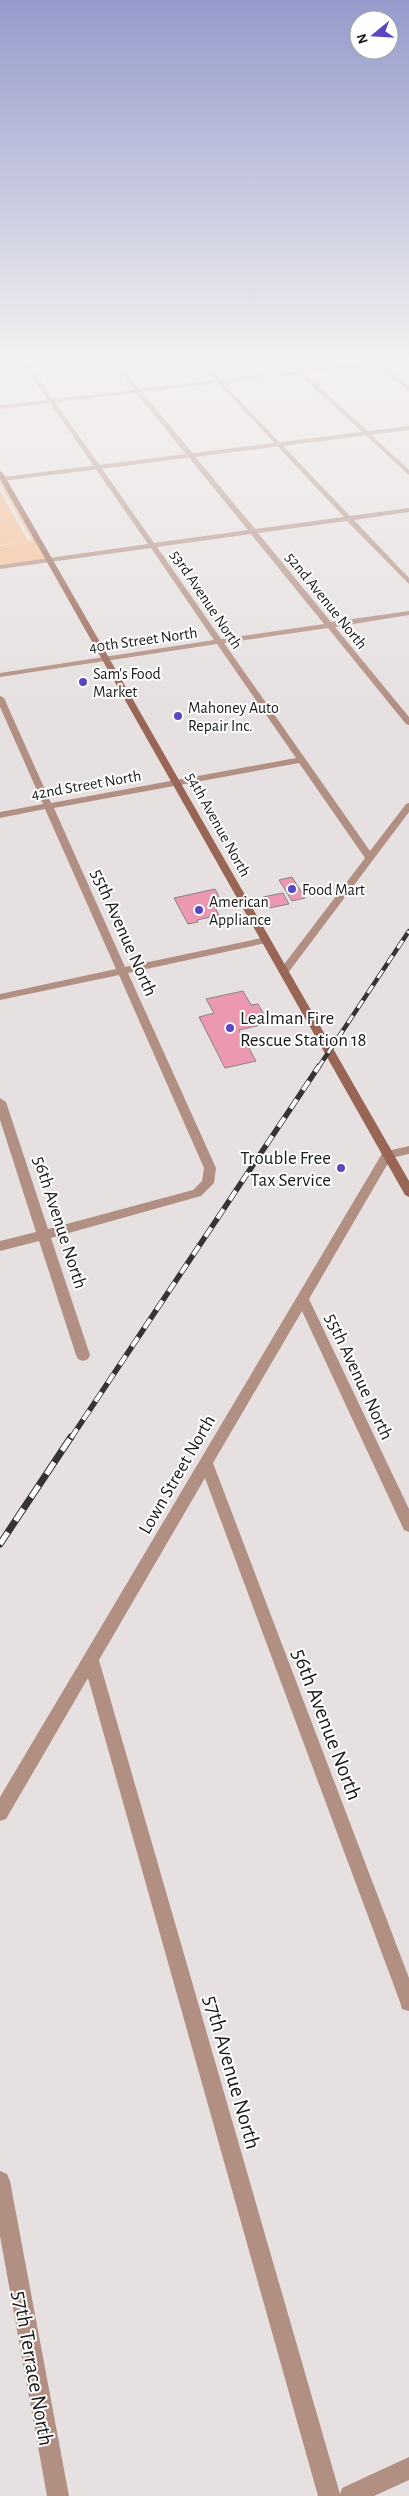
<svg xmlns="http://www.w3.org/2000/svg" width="409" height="2496" font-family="'Alegreya Sans',sans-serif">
<rect width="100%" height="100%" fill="#e6e1e0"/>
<!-- green -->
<path fill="#f7bb8e" d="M 1,481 L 45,559 L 0,565 L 0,546 L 32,540 L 0,485 Z
M 0,491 L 28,541 L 0,545 Z"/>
<!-- building -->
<path fill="#ec98b1" stroke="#878384" d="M 292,877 L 305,898 L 292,901 L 279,880 Z
M 215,889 L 223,904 L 214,906 L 219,915 L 197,920 L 198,922 L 188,924 L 174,898 Z
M 283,893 L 289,904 L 269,908 L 263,897 Z
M 243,991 L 251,1005 L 258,1004 L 269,1023 L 239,1030 L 256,1061 L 225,1068 L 199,1017 L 214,1013 L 206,999 Z"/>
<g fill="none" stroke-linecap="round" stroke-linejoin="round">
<!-- minor -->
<path fill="#b28f83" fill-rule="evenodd" d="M 18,357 L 24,357 L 53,399 L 134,390 L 107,357 L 113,357 L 139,389 L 215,380 L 193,357 L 199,357 L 221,380 L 296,371 L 281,357 L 287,357 L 302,370 L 372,362 L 369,359 L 372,357 L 409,386 L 409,391 L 376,365 L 305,373 L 409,470 L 409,475 L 299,374 L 223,383 L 350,516 L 409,508 L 409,512 L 354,520 L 409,578 L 409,584 L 347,521 L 258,533 L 331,622 L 409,611 L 409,615 L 335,627 L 409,717 L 409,725 L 406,724 L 328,628 L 224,643 L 370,851 L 406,804 L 409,803 L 409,812 L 288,973 L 280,973 L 279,971 L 365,858 L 299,763 L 54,808 L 125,967 L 266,937 L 271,940 L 266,943 L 128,973 L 216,1168 L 214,1183 L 201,1196 L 51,1238 L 90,1355 L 88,1359 L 83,1361 L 78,1359 L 76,1355 L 39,1241 L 0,1251 L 0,1241 L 36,1232 L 0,1120 L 0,1098 L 6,1102 L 48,1229 L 193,1190 L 202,1181 L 204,1168 L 119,975 L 0,1000 L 0,994 L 116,969 L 45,809 L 0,818 L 0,812 L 43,804 L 0,707 L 0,696 L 4,698 L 51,803 L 296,758 L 217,644 L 0,677 L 0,673 L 214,640 L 151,548 L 0,569 L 0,565 L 148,544 L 50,403 L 0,409 L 0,405 L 48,400 ZM 218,383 L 344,517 L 255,529 L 142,392 ZM 136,393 L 248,530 L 154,543 L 55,402 ZM 251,534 L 324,624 L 221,639 L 157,547 Z
M 409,1146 L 409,1154 L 391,1158 L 309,1299 L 409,1509 L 409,1532 L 404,1530 L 302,1311 L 213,1463 L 409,1978 L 409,2011 L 402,2009 L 400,2002 L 205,1478 L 99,1660 L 340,2494 L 342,2488 L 409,2457 L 409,2480 L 374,2496 L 318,2496 L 88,1678 L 6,1819 L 0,1821 L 0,1797 L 383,1152 Z
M 0,2171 L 7,2174 L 10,2181 L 69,2496 L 47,2496 L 0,2236 Z"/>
<!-- tertiary -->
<path fill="#b28f83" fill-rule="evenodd" d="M 409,426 L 409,430 L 3,481 L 0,479 L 3,477 Z"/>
<!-- secondary -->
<path fill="#965" fill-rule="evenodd" d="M 0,471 L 3,473 L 409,1181 L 409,1197 L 405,1195 L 0,479 Z"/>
<defs>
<path id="rail-far2" d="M 318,1068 L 409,931"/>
<path id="rail-far1" d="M 71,1438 L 319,1066"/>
<path id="rail" d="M 0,1544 L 71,1437"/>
</defs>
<!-- rail-far2 casing -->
<use href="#rail-far2" stroke="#363333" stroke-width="4.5"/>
<!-- rail-far1 casing -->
<use href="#rail-far1" stroke="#363333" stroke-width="5.5"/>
<!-- rail casing -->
<use href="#rail" stroke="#363333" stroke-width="7"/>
<!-- rail-far2 -->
<use href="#rail-far2" stroke="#fff" stroke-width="3" stroke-dasharray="9" stroke-linecap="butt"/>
<!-- rail-far1 -->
<use href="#rail-far1" stroke="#fff" stroke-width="4" stroke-dasharray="11" stroke-linecap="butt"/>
<!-- rail -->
<use href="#rail" stroke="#fff" stroke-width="5" stroke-dasharray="14" stroke-linecap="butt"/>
</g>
<!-- sky -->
<linearGradient id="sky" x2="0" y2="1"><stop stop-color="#959bcc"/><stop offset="0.51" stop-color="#f4f2f1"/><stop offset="1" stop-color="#f4f2f1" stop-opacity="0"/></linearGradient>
<rect width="409" height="706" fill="url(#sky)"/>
<!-- markers -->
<g fill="#5948c1" stroke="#fff" stroke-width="2">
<circle cx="83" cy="682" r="5"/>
<circle cx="178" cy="716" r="5"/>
<circle cx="292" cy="889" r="5"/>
<circle cx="199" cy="910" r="5"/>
<circle cx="230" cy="1028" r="5"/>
<circle cx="341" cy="1168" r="5"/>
</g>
<g text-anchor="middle" stroke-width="4" stroke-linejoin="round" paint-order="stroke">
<!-- far-street labels -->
<g font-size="16" fill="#1c1a1a" stroke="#fff">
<text transform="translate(207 599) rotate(56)" y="6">53rd Avenue North</text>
<text transform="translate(327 600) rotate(51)" y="6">52nd Avenue North</text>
<text transform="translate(143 639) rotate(-8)" y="6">40th Street North</text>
<text transform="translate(86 784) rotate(-10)" y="6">42nd Street North</text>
<text transform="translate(219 824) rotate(61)" y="6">54th Avenue North</text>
</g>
<!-- far-poi labels -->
<g font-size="16" fill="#1c1a1a" stroke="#fff" text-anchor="start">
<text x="93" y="679">Sam's Food<tspan x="93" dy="18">Market</tspan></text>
<text x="188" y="713">Mahoney Auto<tspan x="188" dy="18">Repair Inc.</tspan></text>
<text x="302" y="895">Food Mart</text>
<text x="209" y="907">American<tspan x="209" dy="18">Appliance</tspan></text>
</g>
<!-- street labels -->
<g font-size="19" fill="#1c1a1a" stroke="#fff">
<text transform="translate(125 932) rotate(66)" y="7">55th Avenue North</text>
<text transform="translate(61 1222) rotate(72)" y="7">56th Avenue North</text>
<text transform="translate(360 1376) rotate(65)" y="7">55th Avenue North</text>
<text transform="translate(176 1474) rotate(-60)" y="7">Lown Street North</text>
</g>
<!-- poi labels -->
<g font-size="19" fill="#1c1a1a" stroke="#fff" text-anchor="start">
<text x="240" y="1024">Lealman Fire<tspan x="240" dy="22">Rescue Station 18</tspan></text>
<text x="331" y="1164" text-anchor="end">Trouble Free<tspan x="331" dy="22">Tax Service</tspan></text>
</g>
<!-- near-street labels -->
<g font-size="22" fill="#1c1a1a" stroke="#fff">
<text transform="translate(328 1724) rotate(69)" y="8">56th Avenue North</text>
<text transform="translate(233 2072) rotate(74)" y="8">57th Avenue North</text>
<text transform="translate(34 2368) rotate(80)" y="8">57th Terrace North</text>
</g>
</g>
<!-- north arrow -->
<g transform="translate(374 35) rotate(252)"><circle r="24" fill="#ffffff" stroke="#a4a3a3"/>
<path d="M0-4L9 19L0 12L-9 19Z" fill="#5948c1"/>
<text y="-8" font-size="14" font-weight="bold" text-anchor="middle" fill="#1c1a1a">N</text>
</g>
</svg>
